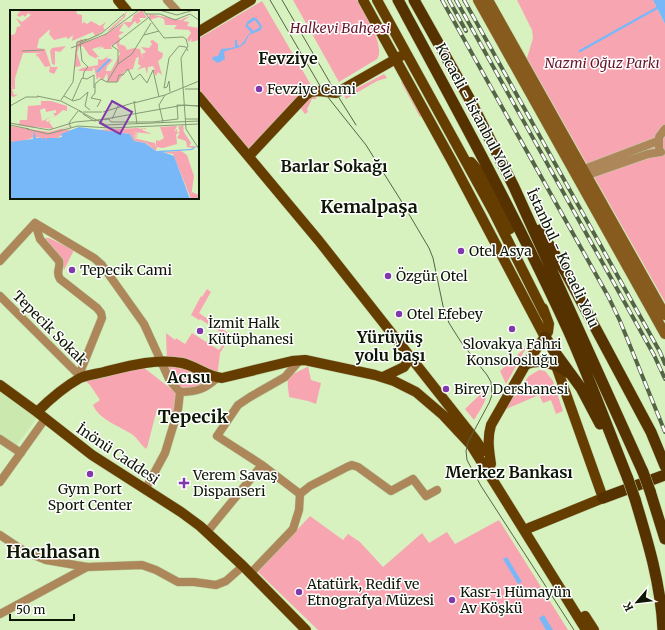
<svg xmlns="http://www.w3.org/2000/svg" width="665" height="630" font-family="Merriweather,serif">
<rect width="100%" height="100%" fill="#d7f1bf"/>
<!-- built -->
<path fill="#cbe8af" d="M 0,392 L 37,418 L 16,446 L 0,435 Z"/>
<!-- green -->
<path fill="#f8a5b2" d="M 293,0 L 357,0 C 364,13 386,46 377,59 L 339,82 Z
M 517,0 L 653,0 L 665,24 L 665,302 L 527,58 L 533,38 L 532,30 Z
M 262,1 L 311,85 L 250,150 L 198,88 L 198,39 Z
M 384,74 L 387,78 L 377,81 L 346,99 L 344,95 Z
M 405,81 L 425,114 L 420,117 L 401,82 Z
M 317,94 L 316,99 L 312,99 L 307,109 L 308,112 L 305,114 L 299,106 L 308,97 Z
M 45,238 L 49,238 L 74,250 L 64,270 L 63,262 L 45,241 Z
M 207,289 L 211,292 L 212,290 L 199,313 L 231,335 L 220,353 L 217,378 L 206,387 L 180,392 L 170,381 L 167,362 L 166,333 L 175,340 L 176,338 L 185,344 L 192,333 L 219,350 L 228,337 L 200,319 L 199,320 L 191,315 L 201,296 L 202,297 Z
M 527,346 L 506,384 L 500,371 Z
M 139,364 L 179,395 L 178,410 L 170,413 L 157,409 L 148,444 L 148,445 L 146,449 C 141,445 138,439 133,435 C 120,426 99,420 93,405 L 100,400 L 90,385 L 81,377 Z
M 308,366 L 311,380 L 321,383 L 316,404 L 308,401 L 289,397 C 289,392 287,385 288,381 C 289,373 303,371 308,366 Z
M 539,370 L 545,371 L 553,381 L 563,411 L 556,414 L 551,400 L 543,403 L 539,395 L 504,410 L 529,376 Z
M 486,389 C 489,399 479,411 474,420 L 465,409 Z
M 310,516 L 343,540 L 348,534 L 360,542 L 383,567 L 422,533 L 429,543 L 447,532 L 455,544 L 499,520 L 568,630 L 318,630 L 258,572 Z"/>
<!-- water -->
<path fill="#78b8f9" fill-rule="evenodd" d="M 653,0 L 665,0 L 665,24 Z
M 254,17 L 257,19 L 262,26 L 261,30 L 249,35 L 245,43 L 240,47 L 225,51 L 224,53 L 225,59 L 218,63 L 213,60 L 212,57 L 218,56 L 221,49 L 231,48 L 235,47 L 235,40 L 237,40 L 237,44 L 239,46 C 244,44 246,36 251,32 L 245,26 L 248,21 ZM 255,20 L 260,27 L 254,31 L 247,25 Z
M 507,557 L 522,582 L 518,584 L 503,559 Z
M 544,615 L 553,630 L 546,630 L 539,618 Z"/>
<g fill="none" stroke-linecap="round" stroke-linejoin="round">
<!-- stream -->
<path stroke="#78b8f9" stroke-width="2.5" d="M 580,51 L 657,8"/>
<defs>
<path id="minor" d="M 167,0 L 177,11
M 659,147 L 659,137 L 665,129
M 579,171 L 658,141
M 582,177 L 648,154 L 661,152
M 35,223 L 94,258 L 102,265 L 144,324 L 170,381 L 180,392
M 35,223 L 40,239 L 59,261 C 61,269 55,271 60,279 L 97,308 L 101,313 L 102,318 L 81,370 L 81,377
M 0,261 L 35,223
M 0,296 L 81,377
M 0,439 L 21,453
M 0,482 L 45,419
M 145,490 L 165,453 L 178,410 L 180,392 C 197,392 205,389 217,378
M 300,494 L 262,465 L 217,436 L 238,405 L 250,397 L 285,377 L 300,360
M 207,532 L 262,465
M 0,535 L 24,551 L 46,560 L 87,567 L 142,565 L 156,570 L 178,582 L 194,582 L 216,585 L 226,581 L 243,566
M 250,574 L 293,529 L 299,510 L 300,494 L 310,486 L 347,467 L 352,465 L 358,467 L 391,491 L 413,479 L 426,496 L 437,490
M 0,614 L 87,567"/>
<path id="secondary" d="M 478,0 L 665,334
M 488,0 L 665,315"/>
<path id="primary" d="M 118,0 L 127,11
M 363,0 L 453,163 L 548,343
M 377,0 L 493,211 L 545,315
M 198,32 L 251,0
M 198,96 L 319,241 L 475,439 L 483,451
M 249,156 L 306,95 L 311,92 L 319,91 L 336,93 L 401,56
M 471,162 L 484,177 L 510,229
M 383,377 L 404,367 L 411,357
M 0,385 L 37,412 L 92,455 L 181,512 L 200,526 L 243,566 L 306,630
M 37,412 C 50,399 64,387 80,378 C 87,375 96,374 104,372 C 128,366 156,358 182,363 C 196,366 208,377 222,378 L 292,361 L 305,360 L 375,375 L 394,381 L 416,392 L 443,415 L 471,445 L 586,630
M 491,464 C 489,451 487,438 491,425 L 526,364 L 548,332 L 549,324 L 543,308
M 529,528 L 603,498 L 554,360
M 585,616 L 594,630"/>
<path id="trunk" d="M 398,0 C 457,109 516,217 568,330 C 590,379 608,429 628,479
M 414,0 L 469,98 L 514,187 L 643,472
M 540,230 L 566,273 L 651,432 L 665,466
M 545,337 L 554,351 L 581,388 L 600,424
M 526,364 C 540,358 557,364 569,373
M 650,491 L 665,539
M 603,498 L 665,475
M 635,499 C 648,542 661,585 663,630"/>
</defs>
<!-- minor casing -->
<use href="#minor" stroke="#b7cea1" stroke-width="9"/>
<!-- secondary casing -->
<use href="#secondary" stroke="#b7cea1" stroke-width="11"/>
<!-- primary casing -->
<use href="#primary" stroke="#b7cea1" stroke-width="11"/>
<!-- trunk casing -->
<use href="#trunk" stroke="#b7cea1" stroke-width="12"/>
<!-- minor -->
<use href="#minor" stroke="#ad8659" stroke-width="8"/>
<!-- secondary -->
<use href="#secondary" stroke="#875a1e" stroke-width="10"/>
<!-- primary -->
<use href="#primary" stroke="#663d00" stroke-width="10"/>
<!-- trunk -->
<use href="#trunk" stroke="#563200" stroke-width="11"/>
<!-- tram -->
<path stroke="#556447" stroke-width="1" d="M 270,0 L 323,91 L 366,145 L 400,199 L 429,248 L 433,258 L 443,306 L 449,323 L 461,342 L 487,375 L 491,382 L 492,395 L 489,403 L 468,442 L 466,451 L 467,460 L 481,486 L 574,630
M 282,0 L 336,93 L 356,125"/>
<defs>
<path id="rail" d="M 442,0 L 608,296 L 620,321 L 665,432
M 449,0 L 466,31
M 456,0 L 654,355 L 665,379
M 464,0 L 660,352 L 665,364"/>
</defs>
<!-- rail casing -->
<use href="#rail" stroke="#556447" stroke-width="4"/>
<!-- rail -->
<use href="#rail" stroke="#fff" stroke-width="2.5" stroke-dasharray="8" stroke-linecap="butt"/>
<defs>
<path id="trunk-bridge" d="M 643,472 L 650,491
M 628,479 L 635,499"/>
</defs>
<!-- trunk-bridge casing -->
<use href="#trunk-bridge" stroke="#b7cea1" stroke-width="12" stroke-linecap="butt"/>
<!-- trunk-bridge -->
<use href="#trunk-bridge" stroke="#563200" stroke-width="11"/>
</g>
<!-- markers -->
<g fill="#8039ac" stroke="#fff" stroke-width="1.5">
<circle cx="259" cy="89" r="4"/>
<circle cx="461" cy="251" r="4"/>
<circle cx="72" cy="270" r="4"/>
<circle cx="388" cy="276" r="4"/>
<circle cx="399" cy="314" r="4"/>
<circle cx="512" cy="329" r="4"/>
<circle cx="200" cy="331" r="4"/>
<circle cx="446" cy="389" r="4"/>
<circle cx="90" cy="474" r="4"/>
<path d="M182 477h4v4h4v4h-4v4h-4v-4h-4v-4h4z"/>
<circle cx="299" cy="592" r="4"/>
<circle cx="452" cy="600" r="4"/>
</g>
<g text-anchor="middle" stroke-width="3" stroke-linejoin="round" paint-order="stroke">
<!-- park labels -->
<g font-size="14" font-style="italic" fill="#66142b" stroke="#fff">
<text x="340" y="33">Halkevi Bahçesi</text>
<text x="602" y="68">Nazmi Oğuz Parkı</text>
</g>
<!-- poi labels -->
<g font-size="14" fill="#0e1705" stroke="#fff" text-anchor="start">
<text x="267" y="94">Fevziye Cami</text>
<text x="469" y="256">Otel Asya</text>
<text x="80" y="275">Tepecik Cami</text>
<text x="396" y="281">Özgür Otel</text>
<text x="407" y="319">Otel Efebey</text>
<text x="208" y="328">İzmit Halk<tspan x="208" dy="16">Kütüphanesi</tspan></text>
<text x="512" y="349" text-anchor="middle">Slovakya Fahri<tspan x="512" dy="16">Konsolosluğu</tspan></text>
<text x="454" y="394">Birey Dershanesi</text>
<text x="193" y="480">Verem Savaş<tspan x="193" dy="16">Dispanseri</tspan></text>
<text x="90" y="494" text-anchor="middle">Gym Port<tspan x="90" dy="16">Sport Center</tspan></text>
<text x="307" y="589">Atatürk, Redif ve<tspan x="307" dy="16">Etnografya Müzesi</tspan></text>
<text x="460" y="597">Kasr-ı Hümayün<tspan x="460" dy="16">Av Köşkü</tspan></text>
</g>
<!-- street labels -->
<g font-size="14" fill="#0e1705" stroke="#fff">
<text transform="translate(475 111) rotate(62)" y="5">Kocaeli - İstanbul Yolu</text>
<text transform="translate(563 258) rotate(65)" y="5">İstanbul - Kocaeli Yolu</text>
<text transform="translate(50 328) rotate(45)" y="5">Tepecik Sokak</text>
<text transform="translate(118 454) rotate(34)" y="5">İnönü Caddesi</text>
</g>
<!-- quarter labels -->
<g font-size="16" font-weight="bold" fill="#0e1705" stroke="#fff">
<text x="288" y="64">Fevziye</text>
<text x="334" y="172">Barlar Sokağı</text>
<text x="390" y="343">Yürüyüş<tspan x="390" dy="18">yolu başı</tspan></text>
<text x="189" y="383">Acısu</text>
<text x="509" y="478">Merkez Bankası</text>
</g>
<!-- district labels -->
<g font-size="18" font-weight="bold" fill="#0e1705" stroke="#fff">
<text x="369" y="213">Kemalpaşa</text>
<text x="193" y="423">Tepecik</text>
<text x="53" y="558">Hacıhasan</text>
</g>
</g>
<!-- overview -->
<g transform="translate(10 10)">
<rect width="189" height="189" fill="#d7f1bf"/>
<path d="M 11,0 L 66,0 L 67,4 L 72,5 L 72,14 L 76,9 L 74,12 L 77,14 L 58,29 L 56,27 L 44,30 L 39,24 L 40,19 L 29,29 L 27,38 L 35,39 L 41,57 L 48,57 L 44,64 L 39,62 L 40,56 L 35,57 L 27,45 L 26,48 L 26,44 L 32,43 L 13,43 L 5,68 L 5,79 L 2,79 L 4,85 L 8,84 L 4,87 L 0,86 L 0,78 L 2,77 L 0,75 L 0,22 L 1,25 L 5,24 L 7,17 L 11,16 L 6,8 L 12,12 L 21,5 L 18,3 L 15,7 L 13,5 L 9,7 L 7,5 ZM 117,0 L 115,7 L 102,19 L 70,34 L 91,27 L 115,12 L 121,12 L 124,5 L 132,0 L 137,8 L 129,8 L 131,11 L 127,14 L 125,11 L 119,18 L 114,13 L 109,21 L 114,22 L 108,26 L 111,29 L 108,31 L 110,30 L 109,34 L 115,36 L 117,40 L 124,38 L 130,39 L 133,50 L 132,44 L 136,42 L 131,37 L 139,38 L 142,34 L 140,31 L 143,30 L 148,34 L 148,41 L 153,43 L 152,48 L 148,51 L 152,65 L 148,62 L 146,66 L 143,60 L 143,66 L 143,59 L 145,60 L 143,56 L 138,57 L 137,64 L 135,57 L 127,60 L 131,56 L 128,54 L 129,47 L 126,48 L 123,59 L 115,61 L 108,72 L 98,72 L 97,63 L 93,70 L 89,67 L 87,70 L 84,57 L 82,61 L 68,61 L 72,58 L 88,55 L 88,49 L 92,50 L 103,43 L 96,48 L 103,50 L 97,56 L 96,61 L 101,61 L 110,44 L 106,33 L 101,36 L 102,39 L 94,39 L 93,37 L 88,39 L 92,36 L 82,39 L 89,47 L 86,47 L 87,49 L 79,45 L 73,36 L 69,37 L 67,43 L 71,56 L 65,57 L 65,45 L 67,33 L 71,29 L 74,31 L 96,22 L 112,8 ZM 139,4 L 171,10 L 172,9 L 180,6 L 173,11 L 179,12 L 177,16 L 189,18 L 189,30 L 181,32 L 182,28 L 179,32 L 177,29 L 181,23 L 179,20 L 164,19 L 167,15 L 155,15 L 154,9 L 149,7 L 139,10 ZM 81,11 L 90,16 L 96,12 L 93,17 L 95,20 L 85,26 L 83,22 L 62,31 L 63,25 ZM 56,36 L 50,42 L 45,41 L 45,55 L 42,54 L 40,41 L 42,38 ZM 31,91 L 41,91 L 57,96 L 57,101 L 53,100 L 46,106 L 35,109 L 37,112 L 42,110 L 39,112 L 44,119 L 26,117 L 26,115 L 25,118 L 0,114 L 9,115 L 10,110 L 17,110 L 18,96 L 31,95 ZM 35,98 L 36,102 L 46,100 L 46,103 L 43,103 L 45,106 L 32,111 L 30,100 ZM 173,115 L 174,121 L 172,119 L 181,133 L 179,136 L 186,136 L 183,138 L 177,137 L 176,131 L 167,128 L 170,123 L 166,124 L 167,134 L 153,138 L 147,137 L 146,141 L 136,133 L 124,131 L 120,124 L 85,120 L 129,118 L 129,120 L 129,119 L 136,118 L 136,120 L 134,118 L 132,120 L 142,124 L 123,122 L 129,124 L 123,125 L 129,125 L 123,126 L 129,126 L 123,127 L 129,127 L 123,127 L 129,128 L 123,128 L 145,133 L 146,137 L 146,130 L 149,131 L 154,128 L 150,117 L 167,116 L 164,122 L 167,119 L 167,123 L 170,121 L 168,117 ZM 0,116 L 39,122 L 61,116 L 63,116 L 51,119 L 61,120 L 47,128 L 37,128 L 37,131 L 32,131 L 32,128 L 25,127 L 10,132 L 0,132 ZM 171,141 L 177,145 L 184,166 L 181,187 L 182,182 L 189,185 L 187,189 L 181,189 L 163,144 L 153,142 Z" fill="#f8a5b2" fill-rule="evenodd"/>
<path d="M 69,117 L 120,124 L 124,131 L 135,133 L 146,141 L 181,139 L 189,135 L 182,140 L 153,142 L 164,146 L 180,189 L 0,189 L 0,132 L 23,129 L 24,121 L 26,128 L 32,128 L 32,131 L 33,128 L 36,128 L 36,131 L 37,128 L 47,128 L 52,127 L 51,124 Z" fill="#78b8f9"/>
<path fill="none" stroke="#78b8f9" stroke-width="2" d="M 87,62 L 100,49M 0,182 L 102,133 L 105,125"/>
<path fill="none" stroke="#879a75" stroke-width="1" d="M 133,0 L 154,28 L 173,27 L 176,29 L 178,36 L 171,48 L 176,119 L 189,139M 149,0 L 167,5 L 184,0M 136,4 L 150,4 L 165,10 L 180,4 L 189,10M 134,25 L 149,21M 61,38 L 96,24 L 129,0M 12,41 L 34,40M 108,54 L 108,40 L 102,36 L 138,8M 73,68 L 74,62 L 78,57 L 72,51 L 70,33 L 92,23 L 114,4M 97,72 L 107,72 L 109,65 L 113,65 L 118,59 L 123,70 L 130,64 L 137,73 L 143,60 L 149,87M 97,72 L 108,54 L 122,44 L 141,13M 175,79 L 189,79M 78,82 L 75,96 L 80,100M 160,82 L 159,71 L 157,77 L 154,78 L 159,48 L 169,36 L 176,37 L 178,41M 27,86 L 51,91 L 72,102M 54,86 L 63,91 L 70,89 L 78,82M 51,90 L 63,72 L 67,32 L 77,29M 62,91 L 72,68 L 77,69 L 84,65 L 84,78M 124,91 L 127,114M 124,93 L 155,85 L 189,71M 0,96 L 16,87 L 28,87M 87,97 L 91,90 L 81,88 L 85,83 L 85,74 L 91,69 L 97,72M 69,101 L 96,115 L 189,111M 73,102 L 92,102M 93,102 L 126,92M 73,104 L 84,111 L 174,95 L 189,96M 102,109 L 108,96M 175,109 L 189,109M 153,112 L 149,95 L 155,85M 0,113 L 39,120 L 65,112 L 99,109 L 101,112 L 143,112 L 168,109 L 167,95 L 189,96M 0,115 L 19,119M 61,118 L 59,113 L 68,101M 17,119 L 38,124 L 68,116 L 100,118 L 189,114"/>
<path fill="#8039ac" fill-opacity="0.15" stroke="#8039ac" stroke-width="2" d="M 102,91 L 122,102 L 110,124 L 90,113 Z"/>
<rect width="189" height="189" fill="none" stroke="#0e1705" stroke-width="2"/>
</g>
<!-- north arrow -->
<g transform="translate(637 602) rotate(242)" stroke="#ffffff" stroke-width="3" paint-order="stroke">
<path d="M0-3L7 15L0 10L-7 15Z" fill="#0e1705"/>
<text y="-6" font-size="11" font-weight="bold" text-anchor="middle" fill="#0e1705">K</text>
</g>
<!-- scale -->
<path d="M10 614v6h64v-6" fill="none" stroke="#0e1705" stroke-width="2"/>
<text x="16" y="614" font-size="12" fill="#0e1705" stroke="#ffffff" stroke-width="3" paint-order="stroke">50 m</text>
</svg>
